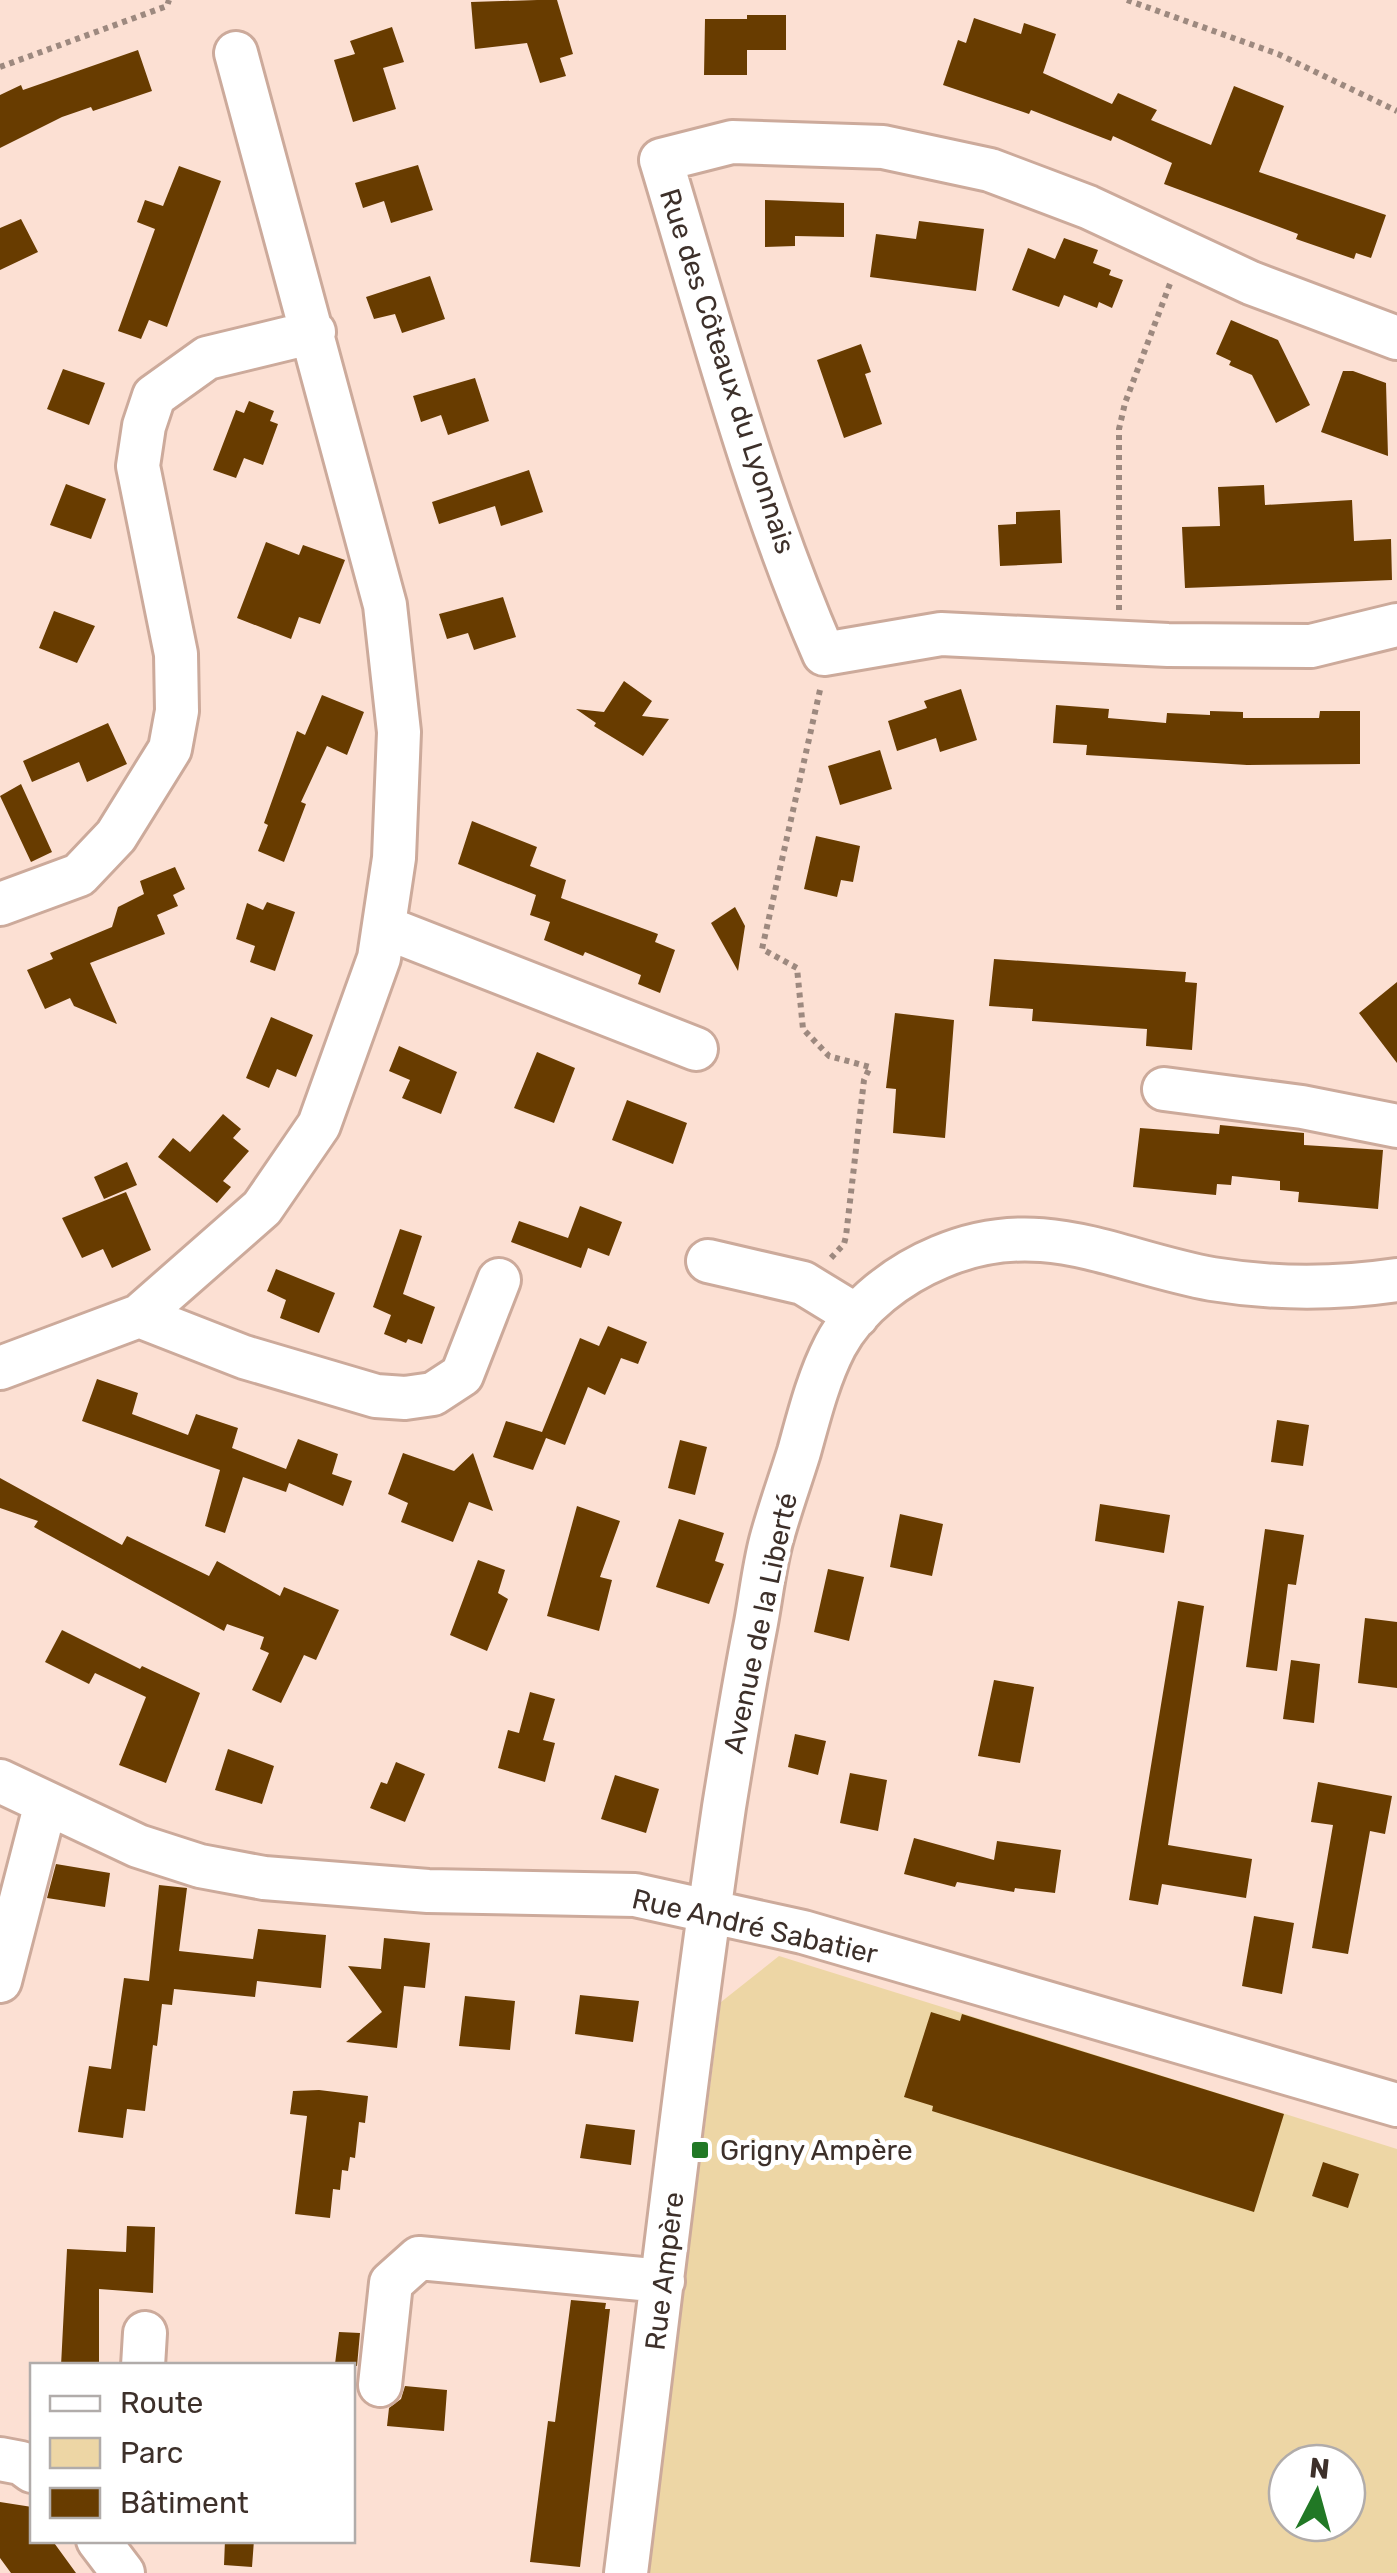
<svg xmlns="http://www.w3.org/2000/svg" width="1397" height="2573" font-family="Rubik,sans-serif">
<rect width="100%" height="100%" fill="#fce0d3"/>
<!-- green -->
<path fill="#edd6a5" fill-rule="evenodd" d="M 779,1956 L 1397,2149 L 1397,2573 L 647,2573 L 721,2002 ZM 1287,2463 L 1347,2463 L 1347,2523 L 1287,2523 Z"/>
<!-- building -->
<path fill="#683c00" d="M 537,0 L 557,0 L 573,54 L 560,58 L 566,76 L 540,83 L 527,43 L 475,49 L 471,2 Z
M 747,15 L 786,15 L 786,50 L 747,50 L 747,75 L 704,75 L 705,19 L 747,19 Z
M 974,18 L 1021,34 L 1024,23 L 1056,34 L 1043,73 L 1112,104 L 1118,93 L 1157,110 L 1151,120 L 1211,145 L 1234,86 L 1284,106 L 1259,172 L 1386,215 L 1371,258 L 1356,253 L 1354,259 L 1296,239 L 1298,234 L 1164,184 L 1172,163 L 1113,136 L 1111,141 L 1031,110 L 1029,114 L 943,85 L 958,40 L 966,43 Z
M 392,27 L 404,62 L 383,68 L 396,109 L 353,122 L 334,60 L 355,54 L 350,41 Z
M 138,50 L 152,91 L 93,111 L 91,107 L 62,117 L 0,148 L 0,95 L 21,85 L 23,90 Z
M 418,165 L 433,210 L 391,223 L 384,201 L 363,208 L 355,183 Z
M 179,166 L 221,181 L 167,327 L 149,320 L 141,339 L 118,331 L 155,229 L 137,222 L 145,200 L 163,206 Z
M 765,200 L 844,203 L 844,237 L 795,236 L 795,246 L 765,247 Z
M 21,219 L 38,252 L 0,270 L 0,228 Z
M 919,221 L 984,229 L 976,291 L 870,277 L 876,234 L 916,239 Z
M 1064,238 L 1098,250 L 1093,263 L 1111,270 L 1109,275 L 1123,280 L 1112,308 L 1099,302 L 1097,308 L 1064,295 L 1059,307 L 1012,290 L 1028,248 L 1055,259 Z
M 430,276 L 445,319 L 402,333 L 395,314 L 374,319 L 366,297 Z
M 1231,320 L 1278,340 L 1310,405 L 1276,423 L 1252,375 L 1229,365 L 1231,361 L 1216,354 Z
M 861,344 L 871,372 L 865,374 L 882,424 L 844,438 L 817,360 Z
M 63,369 L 105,383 L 89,425 L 47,409 Z
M 1343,371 L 1353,371 L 1386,383 L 1388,456 L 1321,432 Z
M 475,378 L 489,421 L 448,435 L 441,415 L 421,422 L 413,396 Z
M 249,401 L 274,411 L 270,421 L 278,424 L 263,465 L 244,458 L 236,478 L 213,470 L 236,410 L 244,413 Z
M 529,470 L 543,512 L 501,526 L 495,506 L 439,524 L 432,502 Z
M 66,484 L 106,499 L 91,539 L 50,525 Z
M 1264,485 L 1265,505 L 1352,500 L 1354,541 L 1391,539 L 1392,580 L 1185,588 L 1182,527 L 1220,526 L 1218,487 Z
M 1060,510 L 1062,563 L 1000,566 L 998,525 L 1016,524 L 1016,512 Z
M 266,542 L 299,555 L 303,545 L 345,560 L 320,624 L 299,617 L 291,639 L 237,618 Z
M 503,597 L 516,637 L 474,650 L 468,633 L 447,639 L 439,614 Z
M 54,611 L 95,626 L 77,663 L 39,648 Z
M 624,681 L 652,701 L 642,716 L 669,719 L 643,756 L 594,726 L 596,723 L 576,709 L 604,712 Z
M 961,689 L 977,740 L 940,752 L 936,738 L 897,751 L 888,721 L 927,708 L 924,701 Z
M 322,695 L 364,712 L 347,755 L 327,746 L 301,802 L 306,804 L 284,862 L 258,851 L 268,825 L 264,823 L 297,731 L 305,735 Z
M 1056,705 L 1109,709 L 1108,718 L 1166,723 L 1167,713 L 1210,715 L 1210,711 L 1243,712 L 1243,718 L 1319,718 L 1320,711 L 1360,711 L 1360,764 L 1247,765 L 1086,755 L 1087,745 L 1053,743 Z
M 108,723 L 127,764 L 87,782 L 79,762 L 32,782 L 23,761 Z
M 880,750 L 892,789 L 840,805 L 828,766 Z
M 21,784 L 52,852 L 31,862 L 0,796 Z
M 472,821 L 537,847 L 530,866 L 566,880 L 561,898 L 658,934 L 655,942 L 675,950 L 660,993 L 638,984 L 641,975 L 585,952 L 583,956 L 544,940 L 550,922 L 530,915 L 536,895 L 458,864 Z
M 816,836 L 860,846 L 853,882 L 841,880 L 837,897 L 804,889 Z
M 175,867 L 185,889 L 173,895 L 178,906 L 157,915 L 165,934 L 90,963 L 117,1024 L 74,1006 L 70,998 L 45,1009 L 27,970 L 53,959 L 50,953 L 112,927 L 118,907 L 144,894 L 140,881 Z
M 267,902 L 295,912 L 275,971 L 250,962 L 255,946 L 236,939 L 247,903 L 263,910 Z
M 735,907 L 745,926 L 738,971 L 711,923 Z
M 994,959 L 1186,972 L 1185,982 L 1197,983 L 1192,1050 L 1146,1046 L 1147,1029 L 1032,1021 L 1033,1009 L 989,1006 Z
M 1397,982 L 1397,1063 L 1359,1013 Z
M 895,1013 L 954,1020 L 945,1138 L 893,1133 L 896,1089 L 886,1088 Z
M 271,1017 L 313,1035 L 296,1077 L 277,1069 L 269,1088 L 246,1078 Z
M 399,1046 L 457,1072 L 441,1114 L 402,1098 L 410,1080 L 389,1071 Z
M 537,1052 L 575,1068 L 554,1123 L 514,1108 Z
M 627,1100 L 687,1123 L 673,1164 L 612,1140 Z
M 223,1114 L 241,1129 L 233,1138 L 249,1151 L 223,1181 L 231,1187 L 217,1203 L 158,1157 L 173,1138 L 190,1152 Z
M 1220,1125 L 1304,1133 L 1304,1145 L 1383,1150 L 1378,1209 L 1298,1202 L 1299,1192 L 1280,1190 L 1280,1181 L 1232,1176 L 1231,1185 L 1217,1184 L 1216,1195 L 1133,1187 L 1140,1128 L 1219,1134 Z
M 127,1162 L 137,1185 L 104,1199 L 94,1177 Z
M 126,1192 L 151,1250 L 112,1268 L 103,1249 L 82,1258 L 62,1218 Z
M 580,1206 L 622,1222 L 609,1256 L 588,1248 L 581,1268 L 511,1242 L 519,1221 L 568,1238 Z
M 400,1229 L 422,1236 L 403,1294 L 435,1307 L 422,1344 L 408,1339 L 406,1343 L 384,1334 L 391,1315 L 373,1307 Z
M 276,1269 L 335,1293 L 319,1333 L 280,1318 L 286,1300 L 267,1291 Z
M 608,1326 L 647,1342 L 638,1364 L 621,1358 L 605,1395 L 588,1387 L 565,1445 L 546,1438 L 533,1470 L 493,1457 L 506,1421 L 542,1432 L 580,1338 L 599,1346 Z
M 97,1379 L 138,1393 L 132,1414 L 188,1435 L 196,1414 L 238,1428 L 232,1448 L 286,1469 L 298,1439 L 338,1454 L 332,1474 L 352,1481 L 343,1506 L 289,1483 L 286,1492 L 243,1477 L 225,1533 L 205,1526 L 220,1470 L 82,1421 Z
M 1277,1420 L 1309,1425 L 1303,1466 L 1271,1462 Z
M 680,1440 L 707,1447 L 695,1495 L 668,1488 Z
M 403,1453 L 454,1471 L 473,1453 L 493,1511 L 469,1502 L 453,1542 L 401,1522 L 408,1503 L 388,1494 Z
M 0,1478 L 122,1545 L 127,1536 L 209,1576 L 217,1561 L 280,1596 L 284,1587 L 339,1610 L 316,1660 L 304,1655 L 281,1703 L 252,1690 L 269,1653 L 260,1649 L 264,1637 L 227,1624 L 224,1631 L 34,1527 L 38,1521 L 0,1508 Z
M 1100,1504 L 1170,1515 L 1164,1553 L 1095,1541 Z
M 577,1506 L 620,1521 L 600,1577 L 612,1580 L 599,1631 L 547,1616 Z
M 900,1514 L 943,1524 L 932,1576 L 890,1567 Z
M 679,1519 L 724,1533 L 715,1561 L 724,1564 L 709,1604 L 656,1587 Z
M 1265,1529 L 1304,1535 L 1296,1585 L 1288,1584 L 1277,1671 L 1246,1667 Z
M 478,1560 L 505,1570 L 498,1593 L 508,1599 L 487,1651 L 450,1635 Z
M 828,1569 L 864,1577 L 849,1641 L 814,1632 Z
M 1178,1601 L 1204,1606 L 1168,1845 L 1252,1859 L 1246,1898 L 1162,1884 L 1158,1905 L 1129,1900 Z
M 1365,1618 L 1397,1622 L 1397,1688 L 1358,1683 Z
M 62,1630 L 140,1669 L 142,1666 L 200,1693 L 166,1783 L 119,1765 L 146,1697 L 95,1673 L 89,1684 L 45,1662 Z
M 1291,1660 L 1320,1664 L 1314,1723 L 1283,1719 Z
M 994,1680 L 1034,1687 L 1020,1763 L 978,1756 Z
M 530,1692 L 555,1699 L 543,1740 L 555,1743 L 545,1782 L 498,1768 L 508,1730 L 519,1733 Z
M 795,1734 L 826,1741 L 818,1775 L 788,1767 Z
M 228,1749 L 274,1766 L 262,1804 L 215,1790 Z
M 396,1762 L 425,1774 L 405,1822 L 370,1808 L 381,1782 L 387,1784 Z
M 850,1773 L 887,1780 L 878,1831 L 840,1823 Z
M 615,1775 L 659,1789 L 646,1833 L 601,1819 Z
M 1318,1782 L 1392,1796 L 1385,1834 L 1370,1831 L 1348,1954 L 1312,1948 L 1333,1825 L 1311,1822 Z
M 914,1838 L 994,1860 L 997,1841 L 1061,1850 L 1055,1893 L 1015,1888 L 1014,1892 L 957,1882 L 955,1887 L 904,1874 Z
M 56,1864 L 110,1873 L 105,1907 L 47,1898 Z
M 159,1885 L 187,1888 L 179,1951 L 253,1959 L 258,1929 L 326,1935 L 321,1988 L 257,1981 L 255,1997 L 174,1989 L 172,2005 L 162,2004 L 157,2046 L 153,2045 L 145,2111 L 127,2109 L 123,2138 L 78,2132 L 89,2066 L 111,2069 L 124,1978 L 149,1981 Z
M 1254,1916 L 1294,1923 L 1282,1994 L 1242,1986 Z
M 384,1938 L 430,1943 L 425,1988 L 404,1986 L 397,2048 L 346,2042 L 382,2012 L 348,1966 L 381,1969 Z
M 580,1995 L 639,2001 L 633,2042 L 575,2034 Z
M 465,1996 L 515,2001 L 510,2050 L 459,2046 Z
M 931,2012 L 960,2021 L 962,2014 L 1284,2114 L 1254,2212 L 932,2111 L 933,2106 L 904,2097 Z
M 319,2090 L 368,2096 L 365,2123 L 359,2122 L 355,2158 L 350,2157 L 348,2171 L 342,2170 L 340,2190 L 333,2189 L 330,2218 L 295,2214 L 307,2116 L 290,2114 L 293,2091 Z
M 586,2124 L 635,2130 L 631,2165 L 580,2158 Z
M 1323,2162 L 1359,2174 L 1348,2208 L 1312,2196 Z
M 127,2226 L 155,2227 L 153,2293 L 99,2289 L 99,2366 L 61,2366 L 67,2249 L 126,2252 Z
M 571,2300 L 606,2303 L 605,2309 L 610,2309 L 580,2567 L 530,2562 L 548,2421 L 555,2422 Z
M 339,2332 L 360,2333 L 357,2366 L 335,2364 Z
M 405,2386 L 447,2390 L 444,2431 L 387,2426 L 389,2408 L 401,2399 Z
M 0,2502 L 32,2507 L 32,2540 L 52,2540 L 76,2573 L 11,2573 L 0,2558 Z
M 225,2540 L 254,2540 L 252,2567 L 224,2565 Z"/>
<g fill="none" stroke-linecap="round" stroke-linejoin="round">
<defs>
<path id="minor" d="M 1397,338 L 1251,283 L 1088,207 L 990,170 L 883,147 L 732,142 L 661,160 C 711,325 755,495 824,654 L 941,634 L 1168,645 L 1311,646 L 1397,625
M 0,904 L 79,875 L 116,836 L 170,749 L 177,711 L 176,654 L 138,466 L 144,426 L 154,396 L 207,358 L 314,332
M 384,927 L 696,1049
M 1164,1089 L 1302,1107 L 1397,1126
M 708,1261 L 803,1283 L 857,1316
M 139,1316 L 244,1357 L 376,1396 L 405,1398 L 433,1394 L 462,1375 L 499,1280
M 0,1368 L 139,1316 L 262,1208 L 319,1125 L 379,958 L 394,858 L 399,732 L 385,605 L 236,53
M 0,1781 L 138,1846 L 200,1866 L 264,1878 L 428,1891 L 635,1895 L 803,1932 L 1397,2105
M 0,1981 L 46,1803
M 143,2366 L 145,2333
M 380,2385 L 391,2283 L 419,2258 L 663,2281
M 0,2459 L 21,2463 L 32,2471
M 98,2540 L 123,2573
M 626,2573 C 658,2317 687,2061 724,1807 C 734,1745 744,1684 756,1623 C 761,1596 764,1568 771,1541 C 779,1511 790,1481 799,1452 C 809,1416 818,1379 835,1346 C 856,1306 899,1274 940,1257 C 1041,1214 1114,1261 1212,1279 C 1273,1289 1336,1289 1397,1280"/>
</defs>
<!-- minor casing -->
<use href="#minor" stroke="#ccaa9b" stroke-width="48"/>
<!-- path -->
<path stroke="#9d897f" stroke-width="6" stroke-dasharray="5 5" stroke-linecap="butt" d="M 1127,0 L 1278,54 L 1397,111
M 0,67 L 167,6 L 169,0
M 1119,610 L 1119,429 L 1125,403 L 1171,281
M 820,690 L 762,949 L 797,968 L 803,1029 L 829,1056 L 870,1067 L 864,1080 L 846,1236 L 844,1244 L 830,1259"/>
<!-- minor -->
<use href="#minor" stroke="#fff" stroke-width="42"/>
</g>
<!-- markers -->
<rect fill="#217825" stroke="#fff" stroke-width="4" x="690" y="2140" width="20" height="20" rx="5"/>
<g text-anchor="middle" stroke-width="10" stroke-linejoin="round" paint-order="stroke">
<!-- street labels -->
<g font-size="28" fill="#3d302a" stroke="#fff">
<text transform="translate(728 371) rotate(72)" y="10">Rue des Côteaux du Lyonnais</text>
<text transform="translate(760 1623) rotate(-78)" y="10">Avenue de la Liberté</text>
<text transform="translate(755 1926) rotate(13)" y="10">Rue André Sabatier</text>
<text transform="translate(664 2271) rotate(-83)" y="10">Rue Ampère</text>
</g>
<!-- poi labels -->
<g font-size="28" fill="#3d302a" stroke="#fff" text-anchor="start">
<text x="720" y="2160">Grigny Ampère</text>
</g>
</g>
<!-- legend -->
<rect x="30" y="2363" width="325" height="180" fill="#ffffff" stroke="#b1acaa" stroke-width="2.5"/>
<rect x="50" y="2396" width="50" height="15" fill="#ffffff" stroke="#b1acaa" stroke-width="2.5"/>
<text x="120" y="2413" font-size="30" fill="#3d302a">Route</text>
<rect x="50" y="2438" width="50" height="30" fill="#edd6a5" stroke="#b1acaa" stroke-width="2.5"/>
<text x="120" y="2463" font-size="30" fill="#3d302a">Parc</text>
<rect x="50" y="2488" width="50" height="30" fill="#683c00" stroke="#b1acaa" stroke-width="2.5"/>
<text x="120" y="2513" font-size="30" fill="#3d302a">Bâtiment</text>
<!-- north arrow -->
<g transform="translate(1317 2493) rotate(6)"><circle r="48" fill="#ffffff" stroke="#b1acaa" stroke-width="2.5"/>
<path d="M0-8L18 38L0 25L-18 38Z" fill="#217825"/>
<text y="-15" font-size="28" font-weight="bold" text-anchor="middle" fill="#3d302a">N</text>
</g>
</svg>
